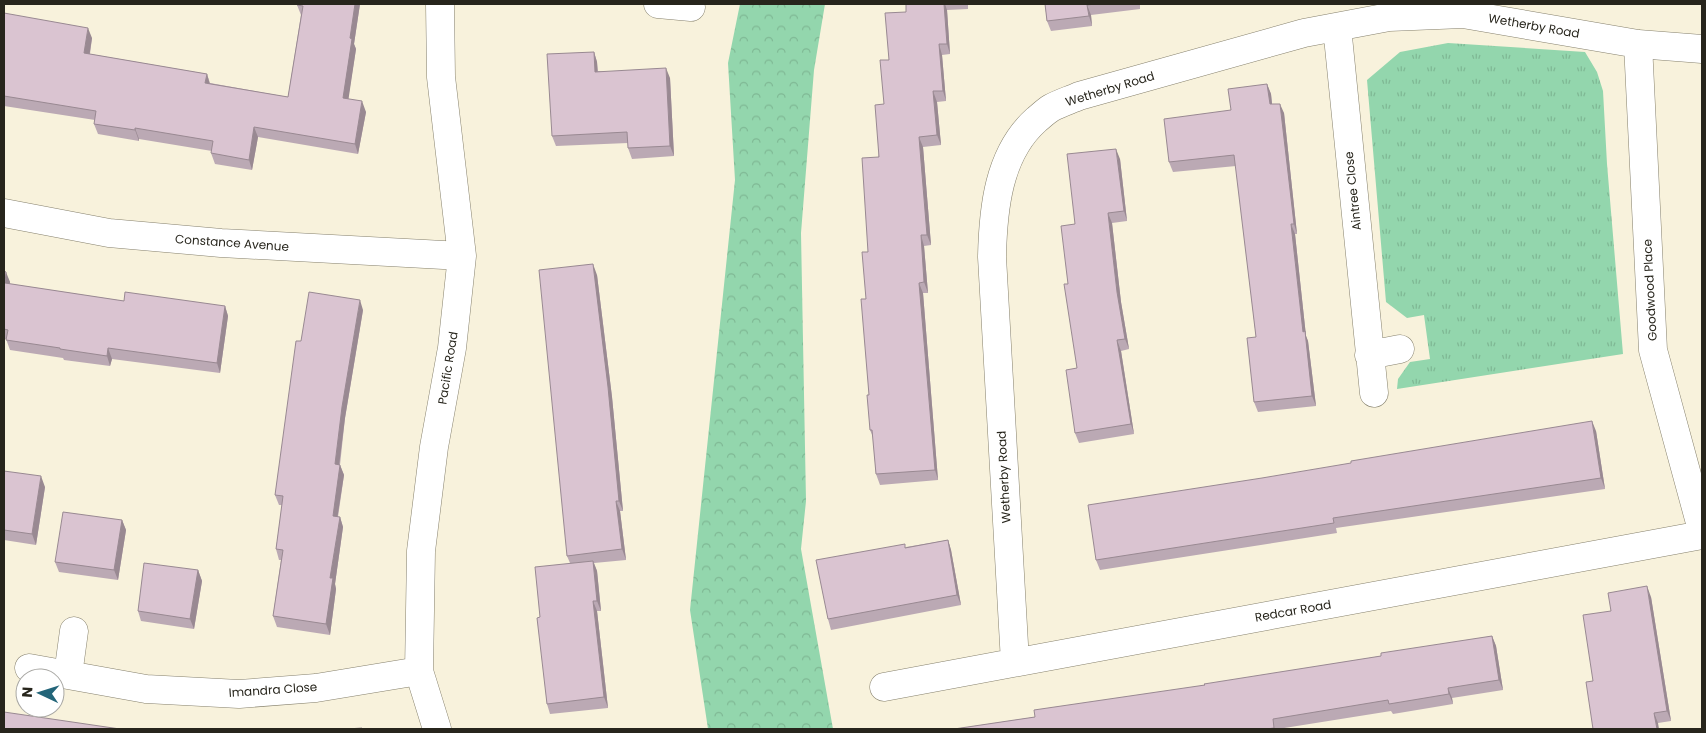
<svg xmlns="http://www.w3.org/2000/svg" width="1706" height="733" font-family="Poppins,sans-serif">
<defs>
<pattern id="grass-tufts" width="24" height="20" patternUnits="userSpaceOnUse" patternTransform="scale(1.25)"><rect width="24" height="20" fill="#93d6ad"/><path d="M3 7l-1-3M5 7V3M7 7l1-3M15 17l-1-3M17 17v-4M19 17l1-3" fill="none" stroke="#7fb894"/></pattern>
<pattern id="forest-crowns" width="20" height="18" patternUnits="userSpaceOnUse" patternTransform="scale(1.25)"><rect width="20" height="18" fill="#93d6ad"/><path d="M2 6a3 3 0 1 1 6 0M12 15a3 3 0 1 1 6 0" fill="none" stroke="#7fb894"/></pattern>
</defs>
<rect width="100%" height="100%" fill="#f8f2dc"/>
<!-- grass -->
<path fill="url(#grass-tufts)" d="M 1448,43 L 1585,52 L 1597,72 L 1603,91 L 1607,164 L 1623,354 L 1397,389 L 1398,379 L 1410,362 L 1430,359 L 1424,315 L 1407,318 L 1386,302 L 1367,80 L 1400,52 Z"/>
<!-- forest -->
<path fill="url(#forest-crowns)" d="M 740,4 L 825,4 L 814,70 L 801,233 L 806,501 L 801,549 L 833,729 L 708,729 L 690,610 L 735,180 L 728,63 Z"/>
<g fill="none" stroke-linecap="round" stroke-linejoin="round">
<defs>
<path id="minor" d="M 658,4 L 691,7
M 1337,27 L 1374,393
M 1638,44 L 1653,350 L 1702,530
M 4,213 L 109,233 L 221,243 L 462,256
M 1369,355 L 1400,349
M 1015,662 L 992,257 C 993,210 998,154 1036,120 C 1041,116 1046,111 1051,108 C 1060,103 1070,100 1079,96 L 1304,33 L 1389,17 L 1463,14 L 1638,44 L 1702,49
M 29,668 L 146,689 L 239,694 L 316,688 L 419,671
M 68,675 L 74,631
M 884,687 L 1702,535
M 437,729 L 419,671 L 421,551 L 434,447 L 452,348 L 462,256 L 441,77 L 440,4"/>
</defs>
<!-- minor casing -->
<use href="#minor" stroke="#86816d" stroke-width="29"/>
<!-- minor -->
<use href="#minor" stroke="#fff" stroke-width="28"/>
</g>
<!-- wall -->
<path fill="#bba9b4" d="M 360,4 L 354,44 L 356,49 L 348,99 L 366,112 L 358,154 L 258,137 L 252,170 L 215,164 L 211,153 L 212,151 L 139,139 L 139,141 L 98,134 L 94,124 L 95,120 L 4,106 L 4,13 L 92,38 L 90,54 L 207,74 L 210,83 L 288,97 L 301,15 L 297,5 Z
M 906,4 L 968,4 L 968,9 L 947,10 L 950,54 L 942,55 L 946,101 L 937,102 L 941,145 L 923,147 L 931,245 L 924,246 L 928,293 L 923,293 L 938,480 L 880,485 L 876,474 L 873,437 L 870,430 L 866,299 L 868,252 L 889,60 L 906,12 Z
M 1045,4 L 1140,4 L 1140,9 L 1091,15 L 1092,26 L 1051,31 L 1047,21 Z
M 594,52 L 597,62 L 598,71 L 670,78 L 674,156 L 632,159 L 628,148 L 628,143 L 556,146 L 552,136 Z
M 1267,84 L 1271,94 L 1272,104 L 1284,113 L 1297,234 L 1295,234 L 1306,336 L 1308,341 L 1316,406 L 1258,412 L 1254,402 L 1256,337 L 1236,166 L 1173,172 L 1169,162 L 1231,110 Z
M 1120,159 L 1127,221 L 1112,223 L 1121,302 L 1129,349 L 1121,351 L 1134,434 L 1079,443 L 1075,433 L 1077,368 L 1068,284 L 1075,224 Z
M 4,271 L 10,282 L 10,284 L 124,301 L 225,306 L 228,316 L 220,373 L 112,359 L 110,366 L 64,360 L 63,358 L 10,350 L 6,339 L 4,339 Z
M 597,275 L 612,397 L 623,511 L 620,511 L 626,560 L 594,563 L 597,571 L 601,611 L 597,611 L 608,708 L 550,714 L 547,704 L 540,617 L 570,563 L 567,556 Z
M 363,310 L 345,418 L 340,465 L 344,475 L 338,517 L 340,517 L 343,527 L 335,584 L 336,589 L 330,635 L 277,627 L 273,616 L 281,560 L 279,560 L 276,549 L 282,505 L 279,505 L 275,495 L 301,341 Z
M 1596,431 L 1605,489 L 1336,528 L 1337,533 L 1100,570 L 1096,560 Z
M 4,471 L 45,487 L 36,545 L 4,540 Z
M 122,520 L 126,530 L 118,580 L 59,572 L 55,562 Z
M 948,540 L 951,550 L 961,605 L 831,630 L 828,619 L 906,547 Z
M 198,570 L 202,581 L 194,629 L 141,621 L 138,611 Z
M 1651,597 L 1671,721 L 1658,723 L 1593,681 L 1611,611 Z
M 1492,636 L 1496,646 L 1503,690 L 1452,698 L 1453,704 L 1393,714 L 1391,711 L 1278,729 L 954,729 L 1035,717 L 1205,685 L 1381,656 Z"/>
<!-- shaded-wall -->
<path fill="#998992" d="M 355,4 L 360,4 L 354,44 L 356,49 L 347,109 L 343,98 L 350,38 Z
M 944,4 L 945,4 L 947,10 L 950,54 L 947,44 Z
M 1087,5 L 1091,15 L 1092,26 L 1089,16 Z
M 88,28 L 92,38 L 88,64 L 84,53 Z
M 939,44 L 942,55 L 946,101 L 943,91 Z
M 594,52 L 597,62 L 598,82 L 595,72 Z
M 666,68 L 670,78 L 674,156 L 670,146 Z
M 207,74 L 210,85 L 205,83 Z
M 1267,84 L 1271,94 L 1273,114 L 1270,104 Z
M 933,91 L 937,102 L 941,145 L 937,135 Z
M 362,101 L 366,112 L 358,154 L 355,144 Z
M 1280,104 L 1284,113 L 1297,234 L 1294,224 Z
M 254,127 L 258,137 L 252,170 L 249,160 Z
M 135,128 L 139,139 L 139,141 L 135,130 Z
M 919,137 L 923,147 L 931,245 L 927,235 Z
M 1116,149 L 1120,159 L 1127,221 L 1124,211 Z
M 1108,213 L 1112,223 L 1121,302 L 1129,349 L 1125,339 L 1117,292 Z
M 1291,224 L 1295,234 L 1306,336 L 1308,341 L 1316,406 L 1312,396 L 1303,332 Z
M 921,235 L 924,246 L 928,293 L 924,282 Z
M 593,264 L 597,275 L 612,397 L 623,511 L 619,501 Z
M 6,272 L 10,282 L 8,293 L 5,283 Z
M 919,283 L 923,293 L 938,480 L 935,470 Z
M 360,300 L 363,310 L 345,418 L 338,474 L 340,465 L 344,475 L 336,526 L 333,516 L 335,464 L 342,407 Z
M 225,306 L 228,316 L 220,373 L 217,363 Z
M 1117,340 L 1121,351 L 1134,434 L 1131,424 Z
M 108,348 L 112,359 L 110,366 L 107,356 Z
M 1592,421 L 1596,431 L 1605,489 L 1601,478 Z
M 41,476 L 45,487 L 36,545 L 32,534 Z
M 616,501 L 620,511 L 626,560 L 622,549 Z
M 340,517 L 343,527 L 335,584 L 336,589 L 330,635 L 326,624 L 330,578 Z
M 122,520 L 126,530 L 118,580 L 114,570 Z
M 948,540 L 951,550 L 961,605 L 957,595 Z
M 593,561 L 597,571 L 601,611 L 597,601 Z
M 198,570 L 202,581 L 194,629 L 190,619 Z
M 1647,586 L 1651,597 L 1671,721 L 1667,711 Z
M 593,601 L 597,611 L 608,708 L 604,697 Z
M 1492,636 L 1496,646 L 1503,690 L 1499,680 Z
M 1448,688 L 1452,698 L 1453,704 L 1449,694 Z
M 1654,713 L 1658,723 L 1659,729 L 1657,729 Z"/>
<!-- building -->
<path fill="#dac4d1" stroke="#998992" d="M 297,4 L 355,4 L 350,38 L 352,39 L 343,98 L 362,101 L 355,144 L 254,127 L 249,160 L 211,153 L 213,141 L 135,128 L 135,130 L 94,124 L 96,111 L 4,96 L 4,13 L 88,28 L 84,53 L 207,74 L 205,83 L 288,97 L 303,6 L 297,5 Z
M 906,4 L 944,4 L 947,44 L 939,44 L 943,91 L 933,91 L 937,135 L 919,137 L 927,235 L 921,235 L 924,282 L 919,283 L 935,470 L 876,474 L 872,430 L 870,430 L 867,395 L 869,395 L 861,299 L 866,299 L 862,252 L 868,252 L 862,158 L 879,157 L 875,105 L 884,104 L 880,60 L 889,60 L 885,13 L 906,12 Z
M 1045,4 L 1095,4 L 1087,5 L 1089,16 L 1047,21 Z
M 594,52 L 595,72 L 666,68 L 670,146 L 628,148 L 627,132 L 552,136 L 547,54 Z
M 1267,84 L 1270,104 L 1280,104 L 1294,224 L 1291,224 L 1303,332 L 1305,331 L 1312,396 L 1254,402 L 1247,338 L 1256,337 L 1234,155 L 1169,162 L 1164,119 L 1231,110 L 1228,89 Z
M 1116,149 L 1124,211 L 1108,213 L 1117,292 L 1125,339 L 1117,340 L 1131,424 L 1075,433 L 1066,370 L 1077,368 L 1064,284 L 1068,284 L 1061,226 L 1075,224 L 1067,154 Z
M 593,264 L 608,387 L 619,501 L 616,501 L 622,549 L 567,556 L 539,270 Z
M 4,271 L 6,272 L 5,283 L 124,301 L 125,292 L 225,306 L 217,363 L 108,348 L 107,356 L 60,349 L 60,348 L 6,340 L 8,330 L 4,329 Z
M 309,292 L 360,300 L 342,407 L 335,464 L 340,465 L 333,516 L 340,517 L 330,578 L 333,578 L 326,624 L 273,616 L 283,550 L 276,549 L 283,496 L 275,495 L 296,341 L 301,341 Z
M 1592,421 L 1601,478 L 1333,518 L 1334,523 L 1096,560 L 1088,505 L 1262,478 L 1351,463 L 1351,461 Z
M 4,471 L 41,476 L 32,534 L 4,530 Z
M 63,512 L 122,520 L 114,570 L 55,562 Z
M 948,540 L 957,595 L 828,619 L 816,560 L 905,544 L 905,548 Z
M 593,561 L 597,601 L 593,601 L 604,697 L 547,704 L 537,618 L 540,617 L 535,567 Z
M 144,563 L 198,570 L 190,619 L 138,611 Z
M 1647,586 L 1667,711 L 1654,713 L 1657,729 L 1593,729 L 1586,682 L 1593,681 L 1583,615 L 1611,611 L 1608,593 Z
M 1492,636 L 1499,680 L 1448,688 L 1449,694 L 1389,704 L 1388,700 L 1273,719 L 1274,728 L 1266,729 L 954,729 L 1035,717 L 1034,710 L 1205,685 L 1204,684 L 1381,656 L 1381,653 Z
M 4,712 L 120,729 L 4,729 Z
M 362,728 L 362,729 L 347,729 Z"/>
<g text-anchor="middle" stroke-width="4" stroke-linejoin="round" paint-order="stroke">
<!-- street labels -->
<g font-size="12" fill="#27251c" stroke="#fff">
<text transform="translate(1534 26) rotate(10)" y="4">Wetherby Road</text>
<text transform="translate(1110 89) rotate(-17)" y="4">Wetherby Road</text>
<text transform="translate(1353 191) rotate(-96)" y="4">Aintree Close</text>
<text transform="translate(232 243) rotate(4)" y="4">Constance Avenue</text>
<text transform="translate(1650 290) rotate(-93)" y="4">Goodwood Place</text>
<text transform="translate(448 368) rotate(-81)" y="4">Pacific Road</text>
<text transform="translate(1004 477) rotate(-93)" y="4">Wetherby Road</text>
<text transform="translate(1293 611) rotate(-10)" y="4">Redcar Road</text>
<text transform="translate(273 690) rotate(-4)" y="4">Imandra Close</text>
</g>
</g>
<!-- border -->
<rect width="1706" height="733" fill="none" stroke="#27251c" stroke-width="10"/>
<!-- north arrow -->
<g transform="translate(40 693) rotate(274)"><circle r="24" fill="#ffffff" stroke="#a9a8a4"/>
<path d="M0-4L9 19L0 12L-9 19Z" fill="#236579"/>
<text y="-8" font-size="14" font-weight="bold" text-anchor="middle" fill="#27251c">N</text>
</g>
</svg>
